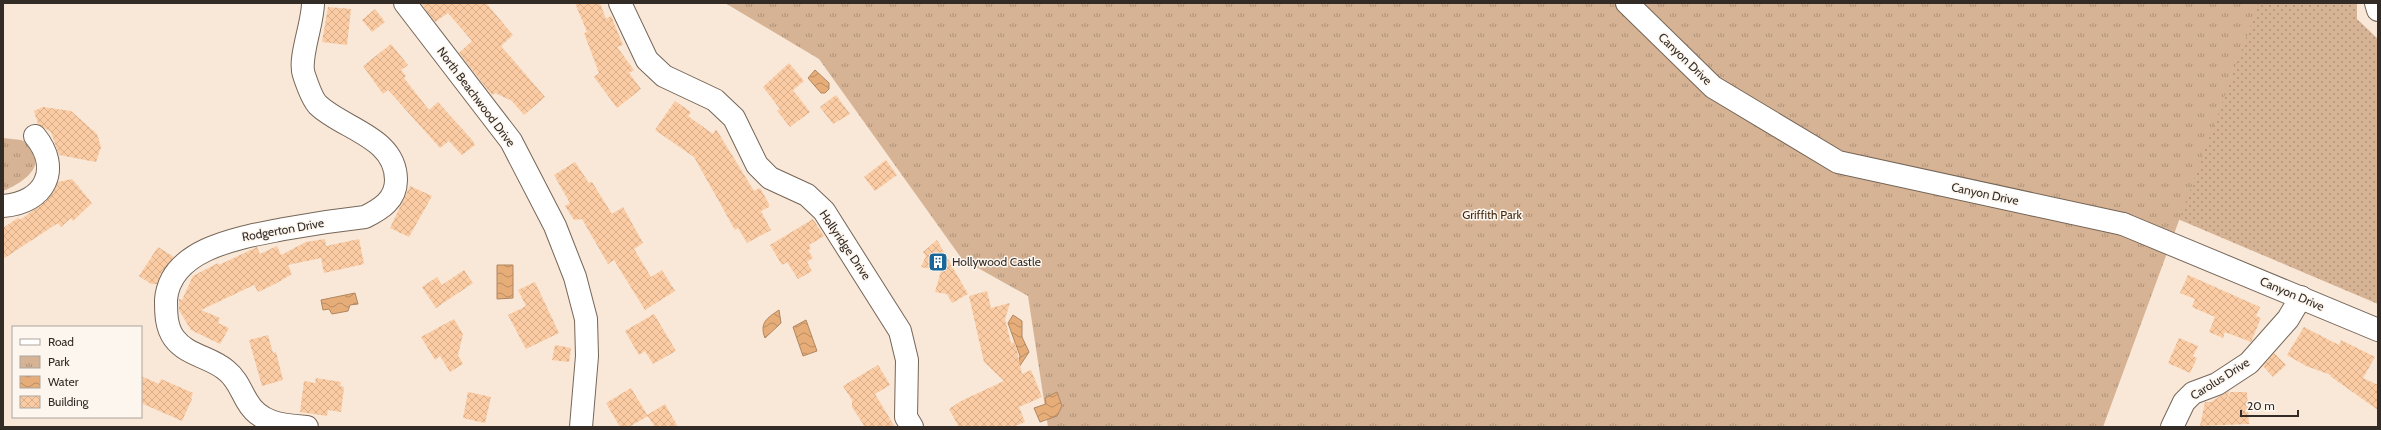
<svg xmlns="http://www.w3.org/2000/svg" width="2381" height="430" font-family="Cabin,sans-serif">
<defs>
<pattern id="grass-dots" width="8" height="8" patternUnits="userSpaceOnUse"><rect width="8" height="8" fill="#d6b394"/><path d="M2 2h.1M6 6h.1" fill="none" stroke="#ae9279" stroke-width="1.8" stroke-linecap="round"/></pattern>
<pattern id="park-tufts" width="24" height="20" patternUnits="userSpaceOnUse"><rect width="24" height="20" fill="#d6b394"/><path d="M3 7l-1-3M5 7V3M7 7l1-3M15 17l-1-3M17 17v-4M19 17l1-3" fill="none" stroke="#ae9279"/></pattern>
<pattern id="water-waves" width="16" height="10" patternUnits="userSpaceOnUse"><rect width="16" height="10" fill="#e6ad79"/><path d="M0 5q4-4 8 0t8 0" fill="none" stroke="#bb8d63"/></pattern>
<pattern id="building-cross-hatch" width="8" height="8" patternUnits="userSpaceOnUse"><rect width="8" height="8" fill="#fbcca3"/><path d="M0 0l8 8M0 8l8-8" fill="none" stroke="#d8af8c"/></pattern>
</defs>
<rect width="100%" height="100%" fill="#f9e7d7"/>
<!-- grass -->
<path fill="url(#grass-dots)" d="M 1850,3 L 2357,3 L 2357,19 L 2378,39 L 2378,304 L 2173,217 Z"/>
<!-- park -->
<path fill="url(#park-tufts)" d="M 725,3 L 2259,3 L 2103,427 L 1048,427 L 1028,296 L 962,259 L 819,59 Z
M 3,138 L 21,140 L 31,144 C 32,148 35,152 36,156 C 39,173 16,186 3,191 Z"/>
<!-- water -->
<path fill="url(#water-waves)" stroke="#b08660" d="M 815,70 L 829,83 L 829,89 L 825,93 L 821,93 L 808,78 Z
M 497,265 L 513,265 L 513,298 L 497,299 Z
M 355,293 L 358,304 L 350,305 L 348,311 L 332,314 L 329,309 L 323,310 L 321,300 Z
M 779,310 L 781,323 L 765,338 C 759,323 767,318 779,310 Z
M 1013,315 L 1022,321 L 1022,337 L 1029,352 L 1017,370 L 1020,356 L 1008,323 Z
M 806,320 L 817,351 L 803,356 L 793,327 Z
M 1057,392 L 1062,406 L 1057,416 L 1040,422 L 1034,408 L 1046,404 L 1045,398 Z"/>
<!-- building -->
<path fill="url(#building-cross-hatch)" d="M 421,3 L 486,3 L 513,35 L 501,46 L 545,97 L 524,115 L 512,101 L 495,93 L 492,95 L 459,53 L 472,41 L 448,13 L 435,22 Z
M 575,3 L 600,3 L 606,19 L 611,16 L 623,45 L 617,47 L 634,70 L 629,73 L 641,89 L 617,108 L 594,77 L 599,73 L 584,33 L 587,32 Z
M 328,7 L 351,9 L 347,45 L 322,42 Z
M 375,9 L 385,22 L 372,32 L 362,20 Z
M 391,44 L 408,65 L 401,70 L 406,76 L 404,78 L 429,110 L 438,102 L 473,141 L 475,145 L 462,155 L 449,141 L 440,148 L 388,90 L 383,94 L 363,66 Z
M 789,63 L 804,81 L 793,90 L 810,112 L 790,127 L 777,111 L 780,109 L 763,87 Z
M 836,95 L 850,114 L 833,124 L 820,107 Z
M 675,101 L 691,112 L 688,116 L 713,134 L 716,129 L 754,191 L 760,188 L 769,204 L 769,207 L 761,211 L 771,230 L 747,243 L 738,228 L 735,230 L 694,157 L 655,130 Z
M 43,107 L 71,111 L 97,134 L 101,147 L 96,162 L 59,155 L 51,132 L 38,124 L 34,111 Z
M 886,160 L 897,175 L 875,191 L 864,177 Z
M 575,162 L 589,183 L 592,182 L 612,214 L 623,207 L 643,243 L 634,249 L 651,277 L 662,270 L 675,291 L 645,310 L 614,260 L 608,264 L 582,219 L 574,220 L 565,206 L 570,203 L 554,175 Z
M 72,179 L 92,203 L 73,221 L 71,218 L 61,227 L 58,223 L 3,259 L 3,228 L 18,218 L 20,220 L 46,201 L 58,182 Z
M 410,186 L 432,196 L 409,237 L 390,228 Z
M 813,219 L 824,236 L 809,245 L 811,249 L 808,250 L 813,258 L 807,262 L 812,271 L 798,279 L 787,262 L 782,265 L 770,245 Z
M 325,239 L 326,246 L 359,239 L 364,264 L 324,273 L 321,258 L 288,265 L 292,274 L 275,284 L 258,292 L 254,285 L 201,310 L 220,318 L 218,323 L 229,328 L 220,344 L 191,330 L 179,310 L 179,299 L 182,300 L 193,276 L 218,263 L 219,265 L 257,247 L 260,254 L 277,246 L 281,255 L 306,242 Z
M 937,240 L 968,294 L 952,303 L 947,294 L 935,292 L 941,271 L 921,267 L 926,256 L 923,252 Z
M 158,247 L 174,257 L 160,275 L 157,284 L 151,284 L 139,276 Z
M 464,270 L 473,283 L 436,308 L 422,287 L 437,277 L 442,285 Z
M 2188,275 L 2260,307 L 2256,316 L 2261,318 L 2251,342 L 2225,332 L 2223,338 L 2209,332 L 2215,317 L 2192,307 L 2195,299 L 2180,293 Z
M 535,282 L 559,333 L 526,349 L 508,315 L 526,306 L 518,290 Z
M 987,291 L 991,308 L 1010,303 L 1005,319 L 1011,343 L 1015,342 L 1022,374 L 1031,370 L 1042,397 L 1019,407 L 1025,422 L 1013,427 L 959,427 L 949,409 L 961,401 L 1004,381 L 984,362 L 969,296 Z
M 654,314 L 676,351 L 653,364 L 645,351 L 639,355 L 625,331 Z
M 454,319 L 463,334 L 458,355 L 463,364 L 450,372 L 440,356 L 435,360 L 421,337 Z
M 2304,327 L 2339,345 L 2341,340 L 2375,357 L 2363,378 L 2378,385 L 2378,410 L 2330,376 L 2331,375 L 2306,366 L 2287,355 Z
M 268,335 L 273,353 L 276,352 L 283,380 L 262,386 L 249,340 Z
M 2179,338 L 2198,346 L 2193,356 L 2197,358 L 2190,373 L 2168,363 Z
M 555,345 L 571,348 L 569,362 L 552,360 Z
M 2274,353 L 2286,365 L 2273,377 L 2263,366 Z
M 878,365 L 890,385 L 875,394 L 895,427 L 865,427 L 852,407 L 852,400 L 843,386 Z
M 141,376 L 159,384 L 161,379 L 193,393 L 191,399 L 192,399 L 182,421 L 141,403 Z
M 316,378 L 341,382 L 340,386 L 344,387 L 341,412 L 328,410 L 327,416 L 300,412 L 304,381 L 315,383 Z
M 631,388 L 648,416 L 629,427 L 620,427 L 606,403 Z
M 2230,390 L 2226,401 L 2231,392 L 2247,392 L 2249,424 L 2200,426 L 2205,402 L 2211,402 Z
M 468,392 L 491,397 L 485,423 L 463,418 Z
M 665,404 L 678,427 L 655,427 L 647,415 Z"/>
<g fill="none" stroke-linecap="round" stroke-linejoin="round">
<defs>
<path id="minor" d="M 405,3 L 511,141 L 555,226 L 575,277 L 586,319 L 587,356 L 581,427
M 620,3 L 647,60 L 664,76 L 715,100 L 734,118 L 757,165 L 770,178 L 807,195 L 824,211 L 900,331 L 907,360 L 906,417 L 912,427
M 1627,3 L 1713,87 L 1838,162 L 2123,224
M 2376,3 L 2378,10
M 3,206 C 45,203 62,169 35,136
M 307,427 C 283,425 260,424 247,401 C 241,391 237,379 227,371 C 212,357 187,356 174,338 C 166,327 166,313 166,300 C 170,247 244,237 284,229 C 311,224 338,220 365,217 C 381,209 396,200 396,180 C 396,137 343,129 318,105 C 312,99 307,84 304,75 C 298,59 313,24 313,3
M 2172,427 L 2184,402 L 2193,393 L 2217,384 L 2249,363 L 2288,319 L 2301,297"/>
<path id="tertiary" d="M 2123,224 L 2378,330"/>
</defs>
<!-- minor casing -->
<use href="#minor" stroke="#756658" stroke-width="24"/>
<!-- tertiary casing -->
<use href="#tertiary" stroke="#756658" stroke-width="24"/>
<!-- minor -->
<use href="#minor" stroke="#fff" stroke-width="22"/>
<!-- tertiary -->
<use href="#tertiary" stroke="#fff" stroke-width="22"/>
</g>
<!-- icons -->
<defs>
<symbol id="building-square" viewBox="-11 -11 22 22"><rect x="-9" y="-9" width="18" height="18" rx="4" fill="#1b6699" stroke="#fdf6ef"/><path d="M-4-6H4V6H1V3H-1V6H-4ZM-2.5-4.3h1.7v1.8h-1.7ZM.8-4.3h1.7v1.8H.8ZM-2.5-1h1.7V.8h-1.7ZM.8-1h1.7V.8H.8Z" fill="#fff"/></symbol>
</defs>
<g fill-rule="evenodd">
<use href="#building-square" x="927" y="251" width="22" height="22"/>
</g>
<g text-anchor="middle" stroke-width="3" stroke-linejoin="round" paint-order="stroke">
<!-- street labels -->
<g font-size="12" fill="#332c26" stroke="#fdf6ef">
<text transform="translate(1685 59) rotate(44)" y="4">Canyon Drive</text>
<text transform="translate(476 97) rotate(53)" y="4">North Beachwood Drive</text>
<text transform="translate(1985 194) rotate(12)" y="4">Canyon Drive</text>
<text transform="translate(283 230) rotate(-10)" y="4">Rodgerton Drive</text>
<text transform="translate(845 245) rotate(56)" y="4">Hollyridge Drive</text>
<text transform="translate(2292 294) rotate(23)" y="4">Canyon Drive</text>
<text transform="translate(2220 379) rotate(-32)" y="4">Carolus Drive</text>
</g>
<!-- park labels -->
<g font-size="12" fill="#432b14" stroke="#fdf6ef">
<text x="1492" y="219">Griffith Park</text>
</g>
<!-- poi labels -->
<g font-size="12" fill="#332c26" stroke="#fdf6ef" text-anchor="start">
<text x="952" y="266">Hollywood Castle</text>
</g>
</g>
<!-- border -->
<rect width="2381" height="430" fill="none" stroke="#332c26" stroke-width="8"/>
<!-- legend -->
<rect x="12" y="326" width="130" height="92" fill="#fdf6ef" stroke="#aca59f"/>
<rect x="20" y="339" width="20" height="6" fill="#ffffff" stroke="#aca59f"/>
<text x="48" y="346" font-size="12" fill="#332c26">Road</text>
<rect x="20" y="356" width="20" height="12" fill="url(#park-tufts)" stroke="#aca59f"/>
<text x="48" y="366" font-size="12" fill="#332c26">Park</text>
<rect x="20" y="376" width="20" height="12" fill="url(#water-waves)" stroke="#aca59f"/>
<text x="48" y="386" font-size="12" fill="#332c26">Water</text>
<rect x="20" y="396" width="20" height="12" fill="url(#building-cross-hatch)" stroke="#aca59f"/>
<text x="48" y="406" font-size="12" fill="#332c26">Building</text>
<!-- scale -->
<path d="M2241 410v6h57v-6" fill="none" stroke="#332c26" stroke-width="2"/>
<text x="2247" y="410" font-size="12" fill="#332c26" stroke="#fdf6ef" stroke-width="3" paint-order="stroke">20 m</text>
</svg>
